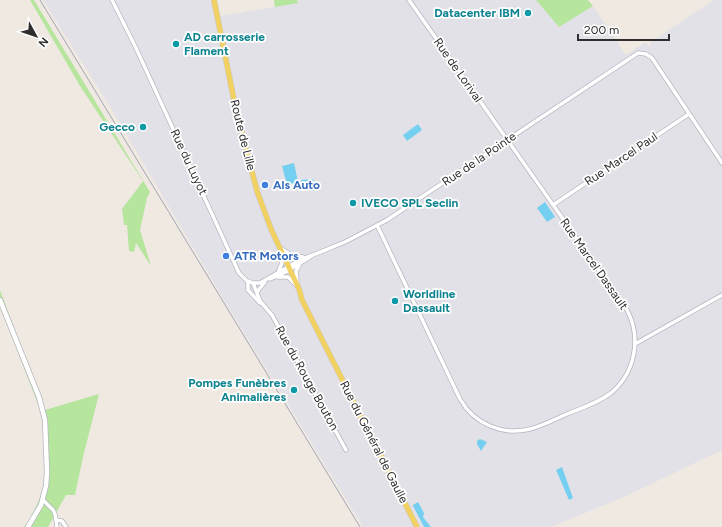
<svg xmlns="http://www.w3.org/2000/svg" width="722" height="527" font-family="Figtree,sans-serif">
<rect width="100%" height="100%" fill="#efe9e1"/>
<!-- industrial -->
<path fill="#e3e1e8" d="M 43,0 L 216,0 L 219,16 L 297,3 L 297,0 L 536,0 L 559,27 L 593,6 L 626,55 L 646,42 L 649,47 L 651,42 L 685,19 L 714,0 L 722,0 L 722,450 L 624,497 L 551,527 L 363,527 L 226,303 L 112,110 Z"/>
<!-- green -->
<path fill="#b6e59e" d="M 30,0 L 34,0 L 150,192 L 147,198 L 140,230 L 151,266 L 136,243 L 134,252 L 129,251 L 127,225 L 124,225 L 122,209 L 143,181 L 80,86 Z
M 274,0 L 297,0 L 298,3 L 275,7 Z
M 536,0 L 588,0 L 593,6 L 559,27 Z
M 0,290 L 45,410 L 99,394 L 83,457 L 75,495 L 66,495 L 48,527 L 24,527 L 30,519 L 40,498 L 43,488 L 45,469 L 43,420 L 40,409 L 0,306 Z"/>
<!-- water -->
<path fill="#75cff0" d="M 418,124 L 422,130 L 407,141 L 403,135 Z
M 294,163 L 298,182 L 287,185 L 282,166 Z
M 313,179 L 316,189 L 313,191 L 301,184 L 301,180 Z
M 545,202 L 555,217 L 547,222 L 537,208 Z
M 480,439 L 487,442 L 481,451 L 477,444 L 477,441 Z
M 562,467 L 573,498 L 569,500 L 556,470 Z
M 418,502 L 424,513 L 423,517 L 431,527 L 424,527 L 413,506 L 413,505 Z"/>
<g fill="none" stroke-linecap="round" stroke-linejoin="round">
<defs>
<path id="minor" d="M 112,0 L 136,48 L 239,273 L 247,281 L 253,283 L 260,283 L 300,260 L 318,253 L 345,242 L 387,220 L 638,53 L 646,54 L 652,58 L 722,163
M 553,205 L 689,114
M 377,225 L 460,399 C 474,424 503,436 530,429 C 543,426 555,419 567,414 C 582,408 598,403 611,393 C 635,373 642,338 627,310 L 409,0
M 282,249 L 291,255 L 303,257
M 279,270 L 282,263 L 281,255
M 277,277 L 288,277 L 295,284
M 270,279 L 286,272 L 310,257
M 297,281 L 296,271 L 299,266
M 248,282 L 248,290 L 260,303
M 253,283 L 260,301 L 272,315 L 346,450
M 257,292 L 265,282
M 635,344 L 722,295
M 43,500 L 53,510 L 55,514 L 57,527
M 56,520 L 62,521 L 66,527"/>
<path id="secondary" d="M 0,300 L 39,397 L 45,420 L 47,472 L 46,486 L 41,505 L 28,527"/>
<path id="primary" d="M 214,0 L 236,110 L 257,191 L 271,229 L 299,289 L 302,300 L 417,527"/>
</defs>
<!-- minor casing -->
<use href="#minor" stroke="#b4b7c1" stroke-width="5"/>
<!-- secondary casing -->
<use href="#secondary" stroke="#b4b7c1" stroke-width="6"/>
<!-- primary casing -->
<use href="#primary" stroke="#c9c9c9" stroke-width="6"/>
<!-- minor -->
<use href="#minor" stroke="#fff" stroke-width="3.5"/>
<!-- secondary -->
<use href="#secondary" stroke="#fff" stroke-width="4.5"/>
<!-- primary -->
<use href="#primary" stroke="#f2d163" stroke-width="5"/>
<!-- rail -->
<path stroke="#a3a6b8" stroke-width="1" d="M 40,0 L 360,527"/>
</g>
<!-- markers -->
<g fill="#0f9aa8" stroke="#fff" stroke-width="1.5">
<circle cx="528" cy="13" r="4"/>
<circle cx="176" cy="44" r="4"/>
<circle cx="143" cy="127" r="4"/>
<circle cx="353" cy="203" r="4"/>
<circle cx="395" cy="301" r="4"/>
<circle cx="294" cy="390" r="4"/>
</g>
<g fill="#3f7fe0" stroke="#fff" stroke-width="1.5">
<circle cx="265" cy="185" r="4"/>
<circle cx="226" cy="256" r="4"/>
</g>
<g text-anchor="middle" stroke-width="3.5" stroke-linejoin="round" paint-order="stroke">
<!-- culture labels -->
<g font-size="12" font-weight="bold" fill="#0d838f" stroke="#fff" text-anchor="end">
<text x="520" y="17">Datacenter IBM</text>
<text x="184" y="41" text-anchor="start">AD carrosserie<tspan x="184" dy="14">Flament</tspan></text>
<text x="135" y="131">Gecco</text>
<text x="361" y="207" text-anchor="start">IVECO SPL Seclin</text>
<text x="403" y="298" text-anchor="start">Worldline<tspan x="403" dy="14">Dassault</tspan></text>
<text x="286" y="387">Pompes Funèbres<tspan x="286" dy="14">Animalières</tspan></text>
</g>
<!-- street labels -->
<g font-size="12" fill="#2e2e2e" stroke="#fff">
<text transform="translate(458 70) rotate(55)" y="4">Rue de Lorival</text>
<text transform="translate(243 135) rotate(76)" y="4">Route de Lille</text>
<text transform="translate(479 159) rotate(-34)" y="4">Rue de la Pointe</text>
<text transform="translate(621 159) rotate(-34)" y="4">Rue Marcel Paul</text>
<text transform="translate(189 162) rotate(65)" y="4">Rue du Luyot</text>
<text transform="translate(594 264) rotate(55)" y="4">Rue Marcel Dassault</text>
<text transform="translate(307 378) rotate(61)" y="4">Rue du Rouge Bouton</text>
<text transform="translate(374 442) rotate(63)" y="4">Rue du Général de Gaulle</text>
</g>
<!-- shop labels -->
<g font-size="12" font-weight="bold" fill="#366cbe" stroke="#fff" text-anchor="start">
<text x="273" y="189">Als Auto</text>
<text x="234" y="260">ATR Motors</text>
</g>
</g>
<!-- north arrow -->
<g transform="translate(36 36) rotate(130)" stroke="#ffffff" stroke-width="3" paint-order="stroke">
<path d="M0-3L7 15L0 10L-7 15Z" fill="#2e2e2e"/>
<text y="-6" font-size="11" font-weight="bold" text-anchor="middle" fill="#2e2e2e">N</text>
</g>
<!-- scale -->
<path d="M578 34v6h91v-6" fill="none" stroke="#2e2e2e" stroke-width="2"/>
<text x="584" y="34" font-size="12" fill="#2e2e2e" stroke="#ffffff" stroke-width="3" paint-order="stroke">200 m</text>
</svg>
